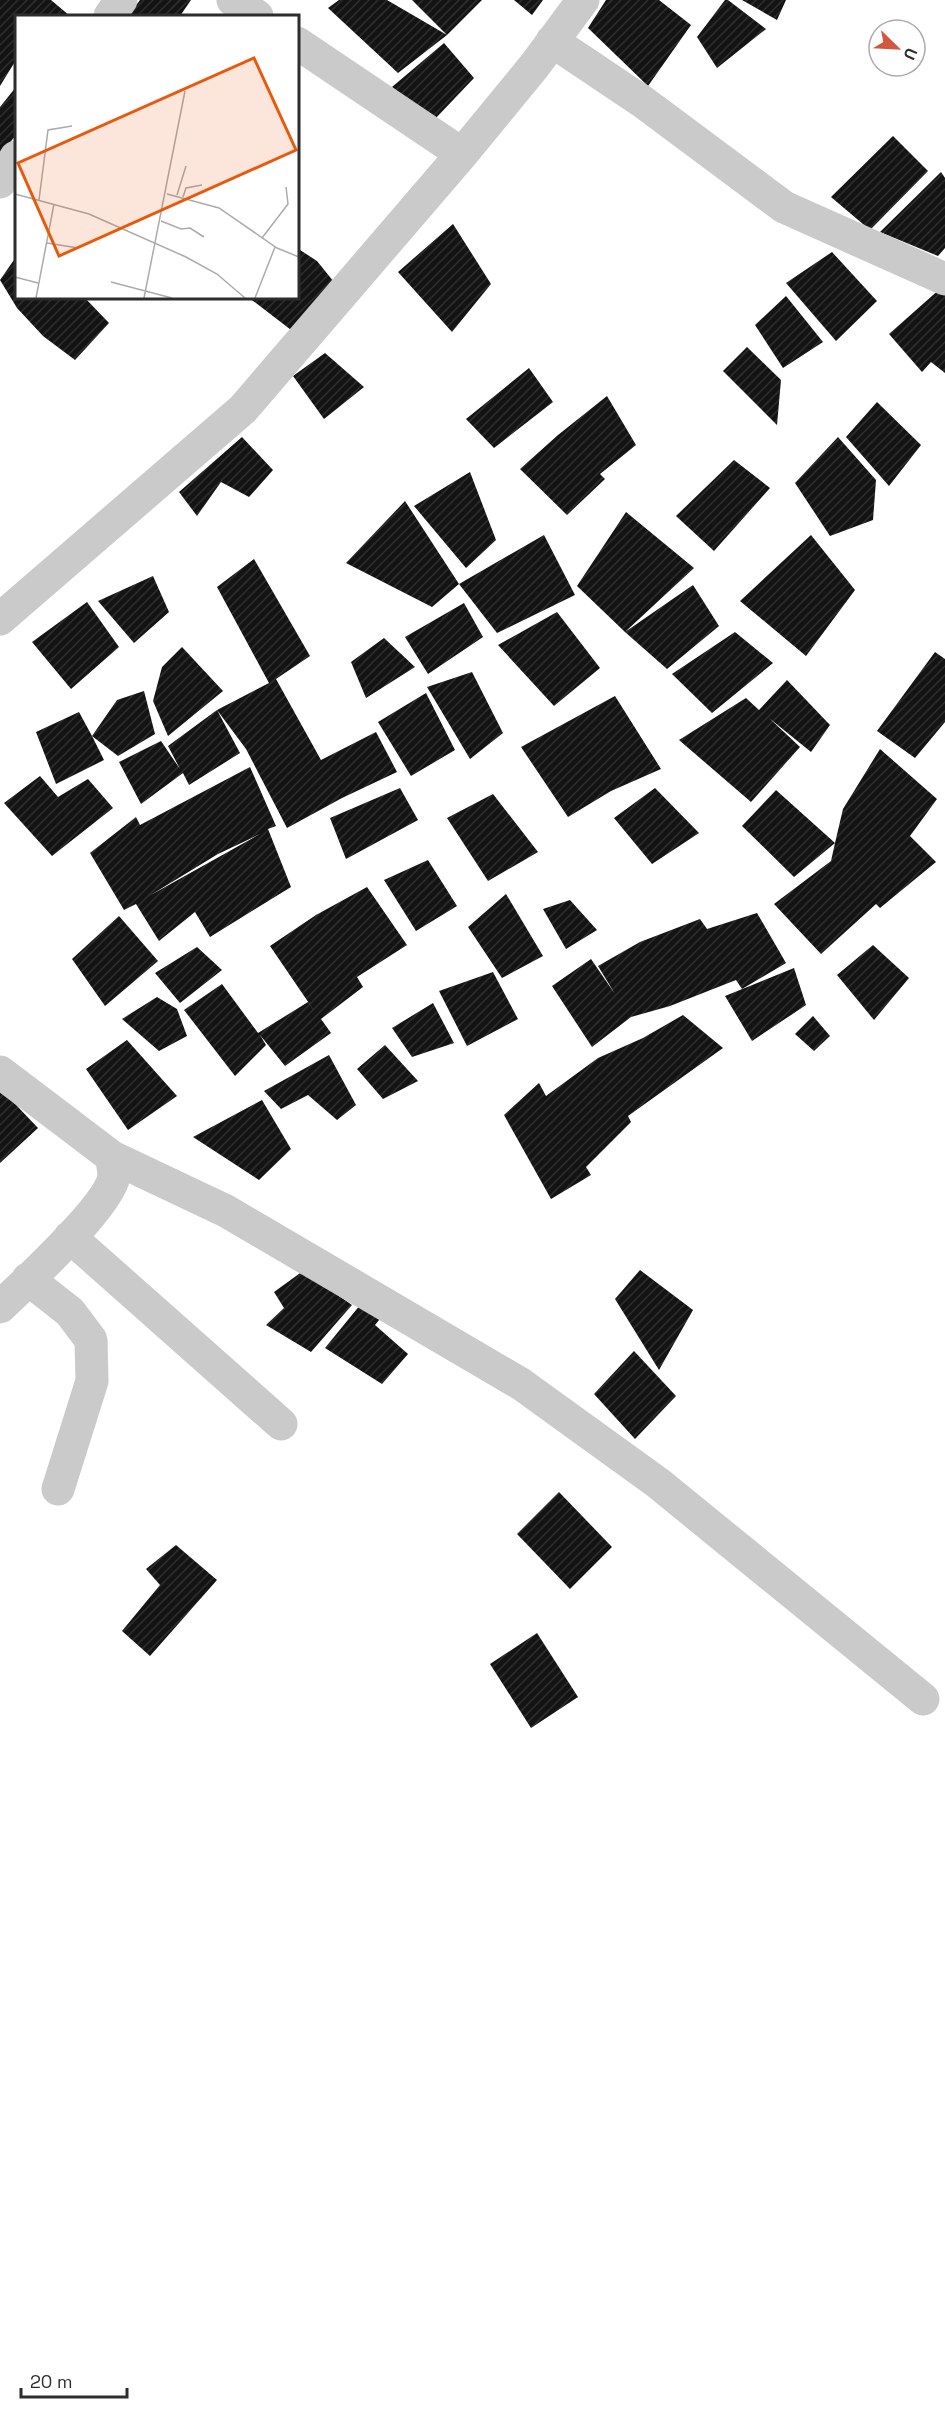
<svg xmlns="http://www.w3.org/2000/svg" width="945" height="2418" font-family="'Space Grotesk',sans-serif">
<defs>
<pattern id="building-hatch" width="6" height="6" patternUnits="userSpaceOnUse" patternTransform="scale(1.5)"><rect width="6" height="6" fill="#141414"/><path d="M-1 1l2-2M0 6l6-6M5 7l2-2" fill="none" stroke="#2e2e2e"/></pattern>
</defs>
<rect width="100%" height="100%" fill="#fff"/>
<!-- building -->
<path fill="url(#building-hatch)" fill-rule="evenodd" d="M 0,0 L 51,0 L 70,16 L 16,16 L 16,60 L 0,86 Z
M 140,0 L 191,0 L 180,16 L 128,16 Z
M 339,0 L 387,0 L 447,35 L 398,73 L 328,8 Z
M 412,0 L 482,0 L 447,35 Z
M 514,0 L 543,0 L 532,15 Z
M 606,0 L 659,0 L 691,25 L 648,86 L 588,28 Z
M 725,0 L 728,0 L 766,29 L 717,68 L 697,37 Z
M 742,0 L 786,0 L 777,20 Z
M 444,43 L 474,78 L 434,120 L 392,87 Z
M 16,87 L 16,135 L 0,155 L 0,107 Z
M 893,136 L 928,171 L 870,230 L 831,197 Z
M 941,172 L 945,178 L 945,248 L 938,256 L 880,232 Z
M 453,224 L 491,284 L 452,332 L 398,272 Z
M 297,248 L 317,261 L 338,287 L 295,333 L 248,297 L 297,297 Z
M 832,252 L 877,301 L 836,341 L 786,283 Z
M 16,257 L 16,297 L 84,297 L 109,323 L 75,360 L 43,336 L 17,308 L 0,280 Z
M 941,288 L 945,292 L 945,373 L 931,362 L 922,372 L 889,334 Z
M 786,296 L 823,342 L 783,368 L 755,325 Z
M 747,347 L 781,380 L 777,425 L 723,371 Z
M 325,353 L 364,387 L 324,419 L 293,376 Z
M 529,368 L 553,402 L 494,448 L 466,419 Z
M 607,396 L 636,445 L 600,474 L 605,479 L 567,515 L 520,469 L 558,435 Z
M 877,402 L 921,445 L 889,486 L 846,437 Z
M 242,437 L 273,470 L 249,497 L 221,482 L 197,516 L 179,492 Z
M 838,437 L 876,480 L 873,520 L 830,536 L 795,483 Z
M 734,460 L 770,488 L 714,551 L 676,516 Z
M 470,472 L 496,540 L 466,568 L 414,506 Z
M 405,501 L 459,584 L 544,535 L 575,595 L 497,633 L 459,584 L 432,607 L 346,563 Z
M 626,512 L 694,568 L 625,632 L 693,585 L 719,626 L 667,669 L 625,632 L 577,586 Z
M 811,535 L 855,590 L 806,656 L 740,601 Z
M 254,559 L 310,656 L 276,679 L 321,760 L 376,732 L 397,772 L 342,798 L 287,828 L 246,749 L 217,710 L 240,753 L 189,785 L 183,773 L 141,804 L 119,762 L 161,741 L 180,769 L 168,746 L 217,710 L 269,683 L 217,587 Z
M 153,576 L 169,612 L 134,643 L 98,601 Z
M 87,602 L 119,647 L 71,689 L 32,642 Z
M 464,603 L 483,637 L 428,674 L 405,637 Z
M 557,612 L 600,668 L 554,706 L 498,645 Z
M 735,632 L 773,663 L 712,713 L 672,674 Z
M 384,638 L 415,667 L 366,698 L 351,662 Z
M 182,647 L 223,691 L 168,736 L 153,701 L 162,667 Z
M 935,652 L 945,659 L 945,722 L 915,758 L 877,731 Z
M 472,672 L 503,733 L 470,759 L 427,687 Z
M 787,680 L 830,725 L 811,752 L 769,718 L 800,747 L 751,802 L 679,740 L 746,698 L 759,710 Z
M 144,691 L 155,734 L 118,756 L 92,736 L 104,760 L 56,784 L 36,732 L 79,712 L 92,736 L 117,700 Z
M 426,693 L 455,750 L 411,776 L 378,722 Z
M 615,696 L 661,769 L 611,791 L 568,817 L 521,747 Z
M 880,749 L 937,799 L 910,836 L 936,862 L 880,908 L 876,904 L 821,954 L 774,904 L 831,861 L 835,843 L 794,877 L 742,826 L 776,790 L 835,843 L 843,809 Z
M 250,767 L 276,826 L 268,829 L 291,887 L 210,937 L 195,912 L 159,941 L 136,904 L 124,910 L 90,853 L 136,817 L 140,825 ZM 260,834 L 149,896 L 218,854 Z
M 40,776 L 58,797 L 88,779 L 113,808 L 52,856 L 4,803 Z
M 400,788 L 418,820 L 346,859 L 330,818 Z
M 655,788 L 699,833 L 652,864 L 614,818 Z
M 493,794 L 538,852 L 488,881 L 447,818 Z
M 428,860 L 457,906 L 416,931 L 384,880 Z
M 367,887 L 407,945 L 357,977 L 363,987 L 321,1019 L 331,1033 L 285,1066 L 260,1035 L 266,1045 L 235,1076 L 184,1010 L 222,984 L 258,1033 L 308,1002 L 315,1012 L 270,946 L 316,915 Z
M 506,894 L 543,956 L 502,978 L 468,927 Z
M 570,900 L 597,930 L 566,949 L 543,909 Z
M 757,913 L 786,963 L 742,989 L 736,980 L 670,1006 L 631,1017 L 592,1047 L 552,986 L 591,959 L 615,994 L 598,966 L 640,942 L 700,919 L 707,929 Z
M 119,916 L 158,961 L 105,1006 L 72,959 Z
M 873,945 L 909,978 L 874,1020 L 837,975 Z
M 197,947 L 222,970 L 180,1003 L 155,973 Z
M 794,968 L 806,1005 L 752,1041 L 725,996 Z
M 493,972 L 518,1019 L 467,1046 L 439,991 Z
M 157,997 L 177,1009 L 187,1036 L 159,1051 L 122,1019 Z
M 433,1003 L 454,1043 L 412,1057 L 392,1028 Z
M 683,1015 L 723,1048 L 628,1116 L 631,1122 L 586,1167 L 591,1175 L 551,1199 L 504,1115 L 539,1083 L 546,1096 L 598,1058 L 643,1038 Z
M 813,1016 L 830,1036 L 814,1051 L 795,1034 Z
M 127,1040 L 177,1096 L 128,1130 L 86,1069 Z
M 385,1045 L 418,1081 L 383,1099 L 357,1069 Z
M 329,1055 L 356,1105 L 337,1120 L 308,1095 L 281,1109 L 264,1091 Z
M 0,1088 L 38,1128 L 0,1163 Z
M 262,1100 L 291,1149 L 259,1180 L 193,1137 Z
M 640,1270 L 693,1310 L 659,1370 L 615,1299 Z
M 303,1271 L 352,1305 L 311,1352 L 266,1325 L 284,1308 L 274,1292 Z
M 365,1299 L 384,1314 L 375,1325 L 408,1354 L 382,1384 L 325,1348 Z
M 634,1351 L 676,1396 L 635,1439 L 594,1394 Z
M 559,1492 L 612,1547 L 570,1589 L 517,1534 Z
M 176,1545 L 217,1580 L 150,1656 L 122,1631 L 160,1585 L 146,1569 Z
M 537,1633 L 578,1697 L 531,1728 L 490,1664 Z"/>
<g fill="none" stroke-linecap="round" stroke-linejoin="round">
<!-- minor -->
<path stroke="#cacaca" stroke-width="33" d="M 233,0 L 257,16
M 110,16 L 121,0
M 552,41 L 643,102 L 784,207 L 945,279
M 297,43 L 462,154
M 0,182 L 16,157
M 0,619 L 243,409 L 462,154 L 535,65 L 583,0
M 0,1072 L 112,1157 L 226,1211 L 521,1384 L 658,1483 L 923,1699
M 70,1237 L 281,1424
M 28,1279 L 70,1312 L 91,1340 L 92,1381 L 58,1489
M 0,1307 C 24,1284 110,1205 114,1176 C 114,1170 112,1163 112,1157"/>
</g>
<!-- overview -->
<g transform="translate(15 15)">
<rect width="284" height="284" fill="#fff"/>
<path fill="none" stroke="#ababab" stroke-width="1.5" d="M 0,179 L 74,199 L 171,242 L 202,259 L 230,283M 152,179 L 204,193 L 262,233 L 284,242M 162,180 L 171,151M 168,182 L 171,173 L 187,170M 24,185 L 33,115 L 57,111M 146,206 L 166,214 L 175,213 L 189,222M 247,223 L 273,189 L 271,172M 32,228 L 63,233M 0,262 L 23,268M 96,267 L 157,283M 21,283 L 39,189M 129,283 L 170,76M 240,283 L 260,232"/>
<path fill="#e8590c" fill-opacity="0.15" stroke="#e8590c" stroke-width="3" d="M 239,43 L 281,135 L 44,241 L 3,148 Z"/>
<rect width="284" height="284" fill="none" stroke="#2d2d2d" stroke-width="3"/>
</g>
<!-- north arrow -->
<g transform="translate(897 48) rotate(114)"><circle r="28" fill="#ffffff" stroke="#ababab" stroke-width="1.5"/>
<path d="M0-4.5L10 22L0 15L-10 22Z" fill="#d3563f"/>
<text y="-9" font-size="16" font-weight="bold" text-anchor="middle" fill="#2d2d2d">U</text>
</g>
<!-- scale -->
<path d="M21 2388v9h106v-9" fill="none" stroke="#2d2d2d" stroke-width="3"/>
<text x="30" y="2388" font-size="18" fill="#2d2d2d" stroke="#ffffff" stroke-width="4.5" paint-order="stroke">20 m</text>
</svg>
